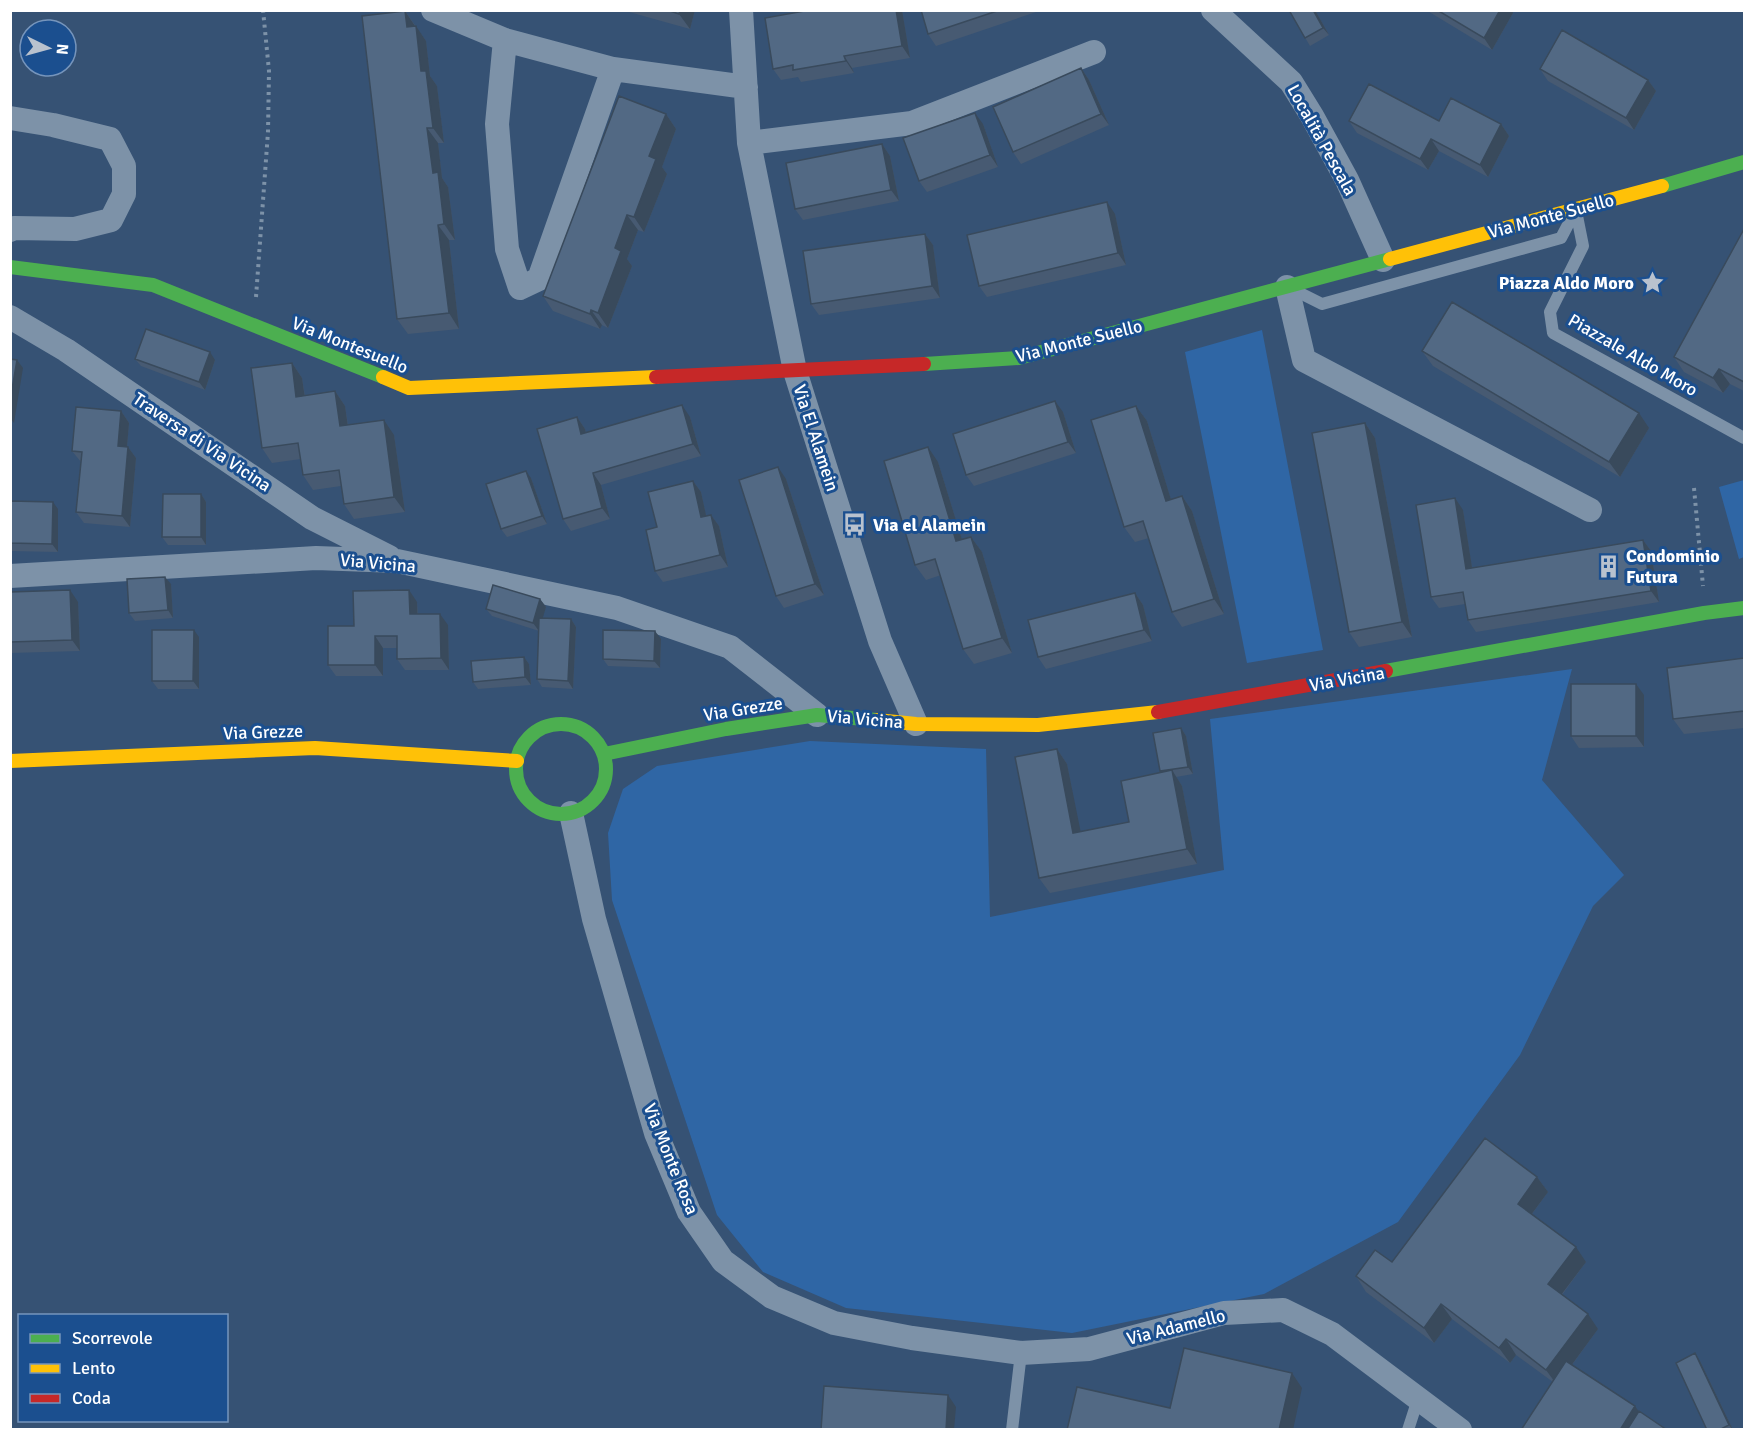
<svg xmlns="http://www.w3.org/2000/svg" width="1755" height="1440" font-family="Signika,sans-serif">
<rect width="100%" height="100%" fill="#365274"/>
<!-- green -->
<path fill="#2f66a5" d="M 1262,330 L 1323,650 L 1247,663 L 1185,352 Z
M 1744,480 L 1744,557 L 1739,559 L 1719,487 Z
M 1572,669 L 1542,780 L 1624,875 L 1593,906 L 1520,1055 L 1398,1222 L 1264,1294 L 1072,1333 L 846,1308 L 763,1272 L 717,1215 L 612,900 L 608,833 L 623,789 L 657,766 L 810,741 L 986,749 L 990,917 L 1224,870 L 1210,719 Z"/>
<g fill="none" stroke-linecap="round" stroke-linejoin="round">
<!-- path -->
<path stroke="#7d92a8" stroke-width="4" stroke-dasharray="3 4.5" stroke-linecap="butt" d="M 256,297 L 268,132 L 269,71 L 263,10
M 1694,488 L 1703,586"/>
<!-- lane -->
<path stroke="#7d92a8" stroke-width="12" d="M 1576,211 L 1583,246 L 1550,312 L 1553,333 L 1744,438
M 1296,291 L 1322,304 L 1561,238 L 1572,217
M 1012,1430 L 1021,1353
M 1408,1430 L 1418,1399"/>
<!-- street -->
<path stroke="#7d92a8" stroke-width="24" d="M 433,10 L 505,40 L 613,69 L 746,87
M 741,10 L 749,143 L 795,371 L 880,641 L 916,724
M 1213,10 L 1291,82 L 1312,116 L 1347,180 L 1383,260
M 505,40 L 497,124 L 507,249 L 520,288 L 539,279 L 613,69
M 10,118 L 53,125 L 110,139 L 124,166 L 124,194 L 111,220 L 75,229 L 14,228 L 10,230
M 749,143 L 912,123 L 1094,52
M 1287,287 L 1304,360 L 1590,510
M 10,317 L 66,350 L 312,518 L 389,557
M 10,576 L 316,558 L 397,561 L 617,608 L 730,647 L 817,715
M 571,813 L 594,919 L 656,1133 L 689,1212 L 723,1261 L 772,1297 L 834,1323 L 912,1338 L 1021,1353 L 1089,1349 L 1224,1313 L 1283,1310 L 1332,1334 L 1460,1430"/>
<!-- fast -->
<path stroke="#4caf50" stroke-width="14" d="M 1662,186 L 1744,162
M 10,267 L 153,285 L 383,377
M 924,364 L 1019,358 L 1390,259
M 1386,671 L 1704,613 L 1744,608
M516 769a45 45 0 1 1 90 0a45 45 0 1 1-90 0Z
M 604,754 L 726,729 L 817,715 L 877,720"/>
<!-- slow -->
<path stroke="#ffc107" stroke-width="14" d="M 1390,259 L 1662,186
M 383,377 L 409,388 L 656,377
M 877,720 L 916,724 L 1038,725 L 1158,712
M 10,761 L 315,748 L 517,761"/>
<!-- jam -->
<path stroke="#c62828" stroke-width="14" d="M 656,377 L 924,364
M 1158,712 L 1386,671"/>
</g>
<!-- wall -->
<path fill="#475a72" d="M 622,10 L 695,10 L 690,29 Z
M 810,10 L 902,10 L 910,58 L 852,68 L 854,73 L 801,82 L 798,77 L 781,80 L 773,69 Z
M 921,10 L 1042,10 L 936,46 L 928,34 Z
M 1289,10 L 1315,10 L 1329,35 L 1310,46 Z
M 1426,10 L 1512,10 L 1513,13 L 1492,50 Z
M 405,11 L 426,41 L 430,76 L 437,86 L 444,143 L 438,143 L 442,178 L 448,187 L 455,240 L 449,240 L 459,329 L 408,334 L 397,319 Z
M 1081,68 L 1089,80 L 1109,125 L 1021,164 L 1013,152 Z
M 1540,69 L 1648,80 L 1656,91 L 1634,130 L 1548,81 Z
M 666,114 L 676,129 L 662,167 L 667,174 L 644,232 L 638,230 L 627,259 L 632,266 L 608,328 L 602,325 L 600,329 L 553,311 L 543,296 Z
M 1349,121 L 1439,121 L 1501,124 L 1509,136 L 1488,177 L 1439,151 L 1428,170 L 1357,133 Z
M 983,124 L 998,167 L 927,192 L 919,181 Z
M 882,144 L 890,156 L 899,201 L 803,220 L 795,209 Z
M 1115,214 L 1126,265 L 987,297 L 979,286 Z
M 1744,229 L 1744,391 L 1730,384 L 1723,393 L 1684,372 L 1674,357 Z
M 925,234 L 933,245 L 940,298 L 819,315 L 811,304 Z
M 1422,351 L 1649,428 L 1620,477 L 1433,366 Z
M 135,359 L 215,360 L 205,390 L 141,366 Z
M 292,363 L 302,378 L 305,396 L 335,391 L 345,406 L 348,425 L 394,435 L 405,512 L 354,519 L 344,504 L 341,486 L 313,490 L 303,475 L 301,459 L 272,463 L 262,448 Z
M 1136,406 L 1147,421 L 1171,500 L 1182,496 L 1192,511 L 1224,614 L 1182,627 L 1172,612 L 1149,538 L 1135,542 L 1124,527 Z
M 121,411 L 129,423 L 127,447 L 128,447 L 136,458 L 130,527 L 84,523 L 76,512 L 81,462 L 72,451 Z
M 1063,412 L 1076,453 L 974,486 L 966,475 Z
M 577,417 L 585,429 L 586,433 L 690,417 L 701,456 L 601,485 L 610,519 L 571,531 L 563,519 Z
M 1365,423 L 1375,438 L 1412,637 L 1359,647 L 1349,632 Z
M 938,462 L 962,540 L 971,537 L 982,552 L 1012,653 L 974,664 L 963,649 L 941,575 L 926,580 L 915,565 Z
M 531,478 L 547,524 L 507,537 L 501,529 Z
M 786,479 L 824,595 L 784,608 L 776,596 Z
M 693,481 L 701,492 L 706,516 L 711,515 L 719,526 L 728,567 L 663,582 L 655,571 L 657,527 Z
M 201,494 L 206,502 L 206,545 L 168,545 L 162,537 Z
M 10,501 L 58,509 L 58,552 L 10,551 Z
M 1463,510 L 1472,568 L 1643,540 L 1651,551 L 1659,602 L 1476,632 L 1468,620 L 1465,604 L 1439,608 L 1431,597 Z
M 171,584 L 173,618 L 135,621 L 129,613 Z
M 10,592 L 78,602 L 80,651 L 10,653 Z
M 1135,593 L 1143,605 L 1152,641 L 1046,669 L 1038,657 Z
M 540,599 L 546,607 L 542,618 L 571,619 L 576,627 L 573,689 L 542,687 L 537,679 L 539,631 L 492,616 L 486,609 Z
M 417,602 L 418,614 L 448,625 L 449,670 L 405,670 L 397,659 L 397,648 L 383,648 L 383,676 L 336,676 L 328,665 L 354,626 Z
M 199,637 L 199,689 L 158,689 L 152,681 Z
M 661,639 L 660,668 L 608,666 L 603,659 Z
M 524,657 L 529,664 L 531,685 L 478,689 L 473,682 Z
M 1744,658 L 1744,728 L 1684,734 L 1673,719 Z
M 1644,695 L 1644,747 L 1579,748 L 1571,736 Z
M 1181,728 L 1186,736 L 1193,774 L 1176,777 L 1182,786 L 1197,864 L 1050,893 L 1039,878 L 1057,749 L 1067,764 L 1080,832 L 1129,822 L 1161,773 L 1160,771 Z
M 1537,1177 L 1548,1192 L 1532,1214 L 1586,1262 L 1562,1295 L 1598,1329 L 1572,1365 L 1639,1412 L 1667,1430 L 1553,1382 L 1516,1355 L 1510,1363 L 1452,1319 L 1434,1343 L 1366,1292 L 1356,1276 L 1392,1262 Z
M 1700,1361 L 1733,1430 L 1707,1430 Z"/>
<!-- shaded-wall -->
<path fill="#394a5c" d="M 680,10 L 695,10 L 690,29 L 679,14 Z
M 896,10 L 902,10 L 910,58 L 902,46 Z
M 1313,10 L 1315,10 L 1329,35 L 1323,28 Z
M 1500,10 L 1512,10 L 1513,13 L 1492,50 L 1484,38 Z
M 405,11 L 415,26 L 407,27 Z
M 416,26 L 426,41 L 430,76 L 437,86 L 444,143 L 433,128 L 421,71 Z
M 844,56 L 852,68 L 854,73 L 846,61 Z
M 1081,68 L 1089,80 L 1109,125 L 1101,114 Z
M 1648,80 L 1656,91 L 1634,130 L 1626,118 Z
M 975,113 L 983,124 L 998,167 L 990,155 Z
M 666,114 L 676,129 L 662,167 L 667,174 L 644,232 L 634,217 L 649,156 Z
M 1501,124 L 1509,136 L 1488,177 L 1480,165 Z
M 427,128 L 438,143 L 442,178 L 448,187 L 455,240 L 444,224 L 433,173 Z
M 1431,139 L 1439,151 L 1428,170 L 1420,159 Z
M 882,144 L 890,156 L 899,201 L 891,190 Z
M 1107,202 L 1115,214 L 1126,265 L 1118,253 Z
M 627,215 L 638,230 L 627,259 L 632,266 L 608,328 L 598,313 L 615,248 Z
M 438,225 L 449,240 L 459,329 L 449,313 Z
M 925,234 L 933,245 L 940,298 L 932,286 Z
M 591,310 L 602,325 L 600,329 L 590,314 Z
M 210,352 L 215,360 L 205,390 L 199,382 Z
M 17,360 L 23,368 L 14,423 L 10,418 L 10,401 Z
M 292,363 L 302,378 L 307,412 L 296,397 Z
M 1719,369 L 1730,384 L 1723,393 L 1713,378 Z
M 335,391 L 345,406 L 350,441 L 340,426 Z
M 1055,401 L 1063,412 L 1076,453 L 1068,442 Z
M 682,405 L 690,417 L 701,456 L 693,444 Z
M 1136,406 L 1147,421 L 1176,516 L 1166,501 Z
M 121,411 L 129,423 L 126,458 L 118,446 Z
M 1639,413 L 1649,428 L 1620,477 L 1609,462 Z
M 577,417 L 585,429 L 589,446 L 581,434 Z
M 384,420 L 394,435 L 405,512 L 394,497 Z
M 1365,423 L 1375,438 L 1412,637 L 1402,622 Z
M 128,447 L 136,458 L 130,527 L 122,516 Z
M 928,447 L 938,462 L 967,556 L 956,541 Z
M 778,467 L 786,479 L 824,595 L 815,584 Z
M 526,471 L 531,478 L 547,524 L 542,516 Z
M 593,473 L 601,485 L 610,519 L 602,508 Z
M 693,481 L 701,492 L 709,529 L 701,517 Z
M 201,494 L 206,502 L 206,545 L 201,537 Z
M 1182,496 L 1192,511 L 1224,614 L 1214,599 Z
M 1455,498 L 1463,510 L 1474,580 L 1466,569 Z
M 53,502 L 58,509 L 58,552 L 52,544 Z
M 711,515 L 719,526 L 728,567 L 720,555 Z
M 971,537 L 982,552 L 1012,653 L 1002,638 Z
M 1643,540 L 1651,551 L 1659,602 L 1651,591 Z
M 165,577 L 171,584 L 173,618 L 168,610 Z
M 70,590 L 78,602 L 80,651 L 72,640 Z
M 409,590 L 417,602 L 418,626 L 410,614 Z
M 1135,593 L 1143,605 L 1152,641 L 1144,630 Z
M 540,599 L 546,607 L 539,631 L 533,623 Z
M 440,614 L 448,625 L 449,670 L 441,658 Z
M 571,619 L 576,627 L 573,689 L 568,681 Z
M 194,630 L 199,637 L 199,689 L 193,681 Z
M 655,631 L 661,639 L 660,668 L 654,661 Z
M 375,636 L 383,648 L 383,676 L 375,665 Z
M 524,657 L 529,664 L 531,685 L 525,677 Z
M 1636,684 L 1644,695 L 1644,747 L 1636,736 Z
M 1181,728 L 1186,736 L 1193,774 L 1188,767 Z
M 1057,749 L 1067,764 L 1084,848 L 1073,833 Z
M 1172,770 L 1182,786 L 1197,864 L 1187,849 Z
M 1537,1177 L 1548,1192 L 1528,1219 L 1518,1204 Z
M 1576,1247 L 1586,1262 L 1558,1299 L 1548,1284 Z
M 1441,1304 L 1452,1319 L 1434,1343 L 1424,1328 Z
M 1588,1314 L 1598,1329 L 1557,1385 L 1546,1370 Z
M 1506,1339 L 1516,1355 L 1510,1363 L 1499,1348 Z
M 1695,1353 L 1700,1361 L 1733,1430 L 1729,1425 Z
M 1292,1373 L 1302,1388 L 1293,1430 L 1279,1430 Z
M 948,1395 L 956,1407 L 954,1430 L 946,1430 Z
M 1635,1406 L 1643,1418 L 1635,1430 L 1620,1430 Z"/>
<!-- building -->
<path fill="#526984" stroke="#394a5c" stroke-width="1.5" d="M 667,10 L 680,10 L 679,14 Z
M 810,10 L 896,10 L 902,46 L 844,56 L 846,61 L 793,70 L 793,65 L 773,69 L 765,18 Z
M 921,10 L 1000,10 L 928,34 Z
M 1289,10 L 1313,10 L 1323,28 L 1305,38 Z
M 1437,10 L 1500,10 L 1484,38 Z
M 405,11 L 407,27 L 416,26 L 421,71 L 426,71 L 433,128 L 427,128 L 433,173 L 438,172 L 444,224 L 438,225 L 449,313 L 397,319 L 362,16 Z
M 1562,30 L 1648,80 L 1626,118 L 1540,69 Z
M 1081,68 L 1101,114 L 1013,152 L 993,107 Z
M 1369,84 L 1439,121 L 1451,98 L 1501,124 L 1480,165 L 1431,139 L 1420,159 L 1349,121 Z
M 619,96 L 666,114 L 649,156 L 656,159 L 634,217 L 627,215 L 615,248 L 621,251 L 598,313 L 591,310 L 590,314 L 543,296 Z
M 975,113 L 990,155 L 919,181 L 903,138 Z
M 882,144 L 891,190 L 795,209 L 786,163 Z
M 1107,202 L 1118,253 L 979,286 L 967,235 Z
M 1744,229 L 1744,382 L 1719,369 L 1713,378 L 1674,357 Z
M 925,234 L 932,286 L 811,304 L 803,251 Z
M 1452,302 L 1639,413 L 1609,462 L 1422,351 Z
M 146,329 L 210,352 L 199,382 L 135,359 Z
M 10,359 L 17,360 L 10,401 Z
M 292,363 L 296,397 L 335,391 L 340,426 L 384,420 L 394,497 L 344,504 L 339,470 L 303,475 L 298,443 L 262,448 L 251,368 Z
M 1055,401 L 1068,442 L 966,475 L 953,434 Z
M 682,405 L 693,444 L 593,473 L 602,508 L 563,519 L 537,429 L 577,417 L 581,434 Z
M 1136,406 L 1166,501 L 1182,496 L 1214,599 L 1172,612 L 1143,521 L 1124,527 L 1091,420 Z
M 76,407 L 121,411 L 118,446 L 128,447 L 122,516 L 76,512 L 82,452 L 72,451 Z
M 1365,423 L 1402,622 L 1349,632 L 1312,433 Z
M 928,447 L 956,541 L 971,537 L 1002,638 L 963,649 L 935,559 L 915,565 L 884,461 Z
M 778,467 L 815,584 L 776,596 L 739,480 Z
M 526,471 L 542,516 L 501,529 L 486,484 Z
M 693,481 L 701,517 L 711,515 L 720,555 L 655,571 L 646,530 L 657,527 L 648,492 Z
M 163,494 L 201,494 L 201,537 L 162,537 Z
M 1455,498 L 1466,569 L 1643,540 L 1651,591 L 1468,620 L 1463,592 L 1431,597 L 1416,505 Z
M 10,501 L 53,502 L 52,544 L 10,543 Z
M 165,577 L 168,610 L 129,613 L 127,579 Z
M 493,585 L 540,599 L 533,623 L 486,609 Z
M 70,590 L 72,640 L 10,642 L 10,592 Z
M 409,590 L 410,614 L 440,614 L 441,658 L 397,659 L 397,636 L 375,636 L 375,665 L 328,665 L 328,626 L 354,626 L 353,591 Z
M 1135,593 L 1144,630 L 1038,657 L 1028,620 Z
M 539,618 L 571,619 L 568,681 L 537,679 Z
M 152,630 L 194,630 L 193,681 L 152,681 Z
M 603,630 L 655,631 L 654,661 L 603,659 Z
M 524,657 L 525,677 L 473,682 L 471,661 Z
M 1744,658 L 1744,711 L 1673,719 L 1667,668 Z
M 1571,684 L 1636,684 L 1636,736 L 1571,736 Z
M 1181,728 L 1188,767 L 1160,771 L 1153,733 Z
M 1057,749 L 1073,833 L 1129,822 L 1121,781 L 1172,770 L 1187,849 L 1039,878 L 1015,757 Z
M 1485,1138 L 1537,1177 L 1518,1204 L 1576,1247 L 1548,1284 L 1588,1314 L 1546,1370 L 1506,1339 L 1499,1348 L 1441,1304 L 1424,1328 L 1356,1276 L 1375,1250 L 1392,1262 Z
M 1184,1348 L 1292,1373 L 1279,1430 L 1067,1430 L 1077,1387 L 1170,1408 Z
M 1695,1353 L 1729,1425 L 1719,1430 L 1707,1430 L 1676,1363 Z
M 1566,1361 L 1635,1406 L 1620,1430 L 1521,1430 Z
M 824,1386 L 948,1395 L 946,1430 L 821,1430 Z
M 1639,1411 L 1667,1430 L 1627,1430 Z"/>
<!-- icons -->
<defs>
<symbol id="sight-bare" viewBox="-9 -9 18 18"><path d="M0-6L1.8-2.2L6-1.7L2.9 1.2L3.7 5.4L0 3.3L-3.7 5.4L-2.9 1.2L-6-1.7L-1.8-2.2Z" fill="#b9c2ce" stroke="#1b4f8f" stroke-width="2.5" paint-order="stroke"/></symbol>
<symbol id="bus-bare" viewBox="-9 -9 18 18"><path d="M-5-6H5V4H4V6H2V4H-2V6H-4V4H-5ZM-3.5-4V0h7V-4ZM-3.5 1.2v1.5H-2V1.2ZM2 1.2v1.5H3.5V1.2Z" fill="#b9c2ce" stroke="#1b4f8f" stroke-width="2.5" paint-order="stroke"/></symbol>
<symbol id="building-bare" viewBox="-9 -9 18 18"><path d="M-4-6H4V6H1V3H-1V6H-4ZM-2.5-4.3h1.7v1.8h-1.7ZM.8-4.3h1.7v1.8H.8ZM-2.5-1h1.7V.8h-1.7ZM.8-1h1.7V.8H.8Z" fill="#b9c2ce" stroke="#1b4f8f" stroke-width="2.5" paint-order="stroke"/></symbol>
</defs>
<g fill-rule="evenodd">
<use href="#sight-bare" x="1636" y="266" width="33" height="33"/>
<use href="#bus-bare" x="838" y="508" width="33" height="33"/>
<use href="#building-bare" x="1592" y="550" width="33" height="33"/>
</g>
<g text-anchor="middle" stroke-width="6" stroke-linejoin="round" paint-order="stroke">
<!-- street labels -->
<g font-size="18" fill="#fff" stroke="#1b4f8f">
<text transform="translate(1322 140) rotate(61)" y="6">Località Pescala</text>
<text transform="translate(1551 216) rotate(-15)" y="6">Via Monte Suello</text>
<text transform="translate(1079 341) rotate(-14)" y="6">Via Monte Suello</text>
<text transform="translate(350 345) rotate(22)" y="6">Via Montesuello</text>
<text transform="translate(1633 355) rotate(30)" y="6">Piazzale Aldo Moro</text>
<text transform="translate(816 438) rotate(72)" y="6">Via El Alamein</text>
<text transform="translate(202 442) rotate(34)" y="6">Traversa di Via Vicina</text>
<text transform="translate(378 563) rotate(5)" y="6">Via Vicina</text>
<text transform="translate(1347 679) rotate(-10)" y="6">Via Vicina</text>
<text transform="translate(743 709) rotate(-9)" y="6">Via Grezze</text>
<text transform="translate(865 719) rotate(5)" y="6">Via Vicina</text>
<text transform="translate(263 732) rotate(-2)" y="6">Via Grezze</text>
<text transform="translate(671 1159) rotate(68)" y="6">Via Monte Rosa</text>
<text transform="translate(1176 1327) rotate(-14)" y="6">Via Adamello</text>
</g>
<!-- poi labels -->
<g font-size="18" font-weight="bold" fill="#fff" stroke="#1b4f8f" text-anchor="start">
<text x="1634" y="289" text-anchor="end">Piazza Aldo Moro</text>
<text x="873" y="531">Via el Alamein</text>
<text x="1626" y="562">Condominio<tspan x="1626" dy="21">Futura</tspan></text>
</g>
</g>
<!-- border -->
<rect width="1755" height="1440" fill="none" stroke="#ffffff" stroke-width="24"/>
<!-- legend -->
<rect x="18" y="1314" width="210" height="108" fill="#1b4f8f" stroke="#7695bc" stroke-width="1.5"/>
<rect x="30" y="1334" width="30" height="9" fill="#4caf50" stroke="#7695bc" stroke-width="1.5"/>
<text x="72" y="1344" font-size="18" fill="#ffffff">Scorrevole</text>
<rect x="30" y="1364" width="30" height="9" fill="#ffc107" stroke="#7695bc" stroke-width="1.5"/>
<text x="72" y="1374" font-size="18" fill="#ffffff">Lento</text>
<rect x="30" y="1394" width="30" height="9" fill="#c62828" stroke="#7695bc" stroke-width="1.5"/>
<text x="72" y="1404" font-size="18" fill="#ffffff">Coda</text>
<!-- north arrow -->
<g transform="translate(48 48) rotate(95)"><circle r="28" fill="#1b4f8f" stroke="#7695bc" stroke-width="1.5"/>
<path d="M0-4.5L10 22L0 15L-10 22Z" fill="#b9c2ce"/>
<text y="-9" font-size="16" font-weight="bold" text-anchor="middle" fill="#ffffff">N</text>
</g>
</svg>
